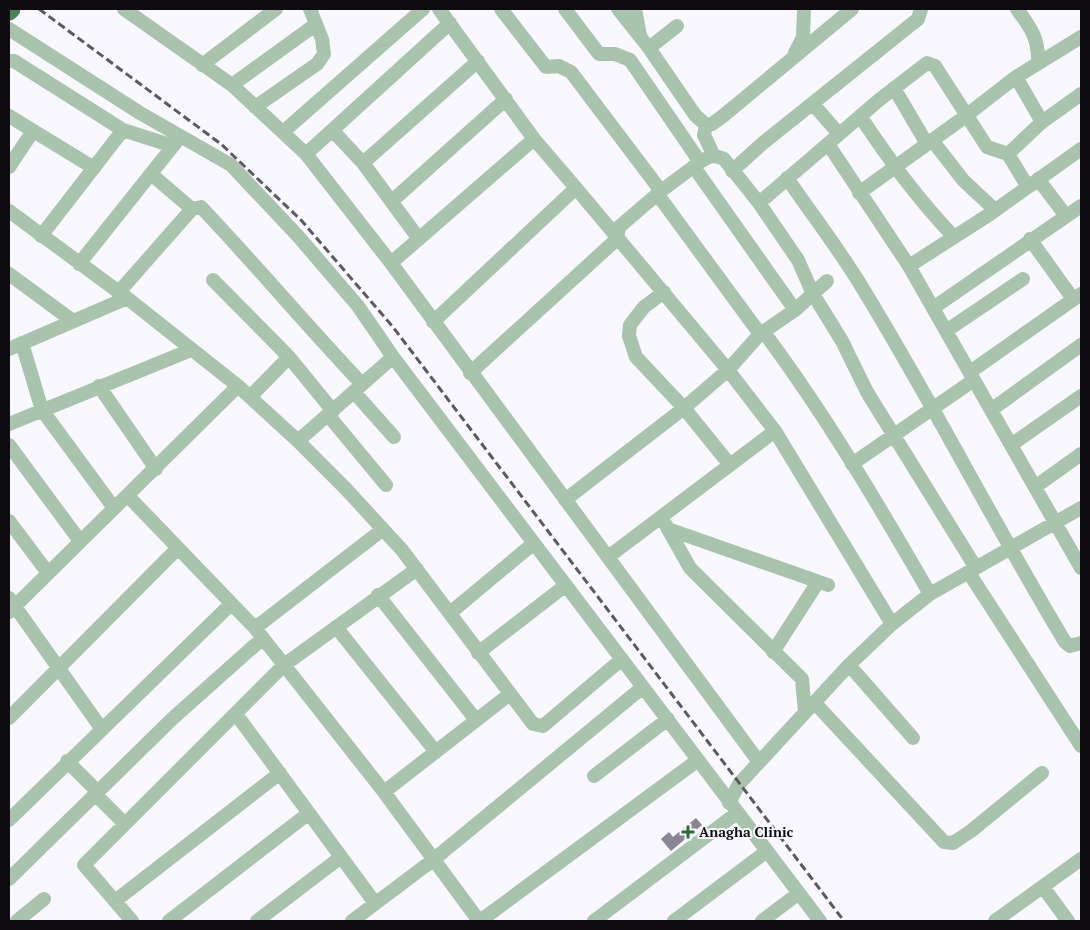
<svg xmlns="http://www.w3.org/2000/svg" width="1090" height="930" font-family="'PT Serif',serif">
<rect width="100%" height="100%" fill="#faf8ff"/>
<!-- building -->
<path fill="#8a8595" d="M 696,818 L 702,825 L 671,851 L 661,839 L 669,832 L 673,837 Z"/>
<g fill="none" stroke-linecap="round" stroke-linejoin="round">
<!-- minor -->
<path stroke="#a8c4ac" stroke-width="14" d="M 124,9 L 232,85 L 306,154 L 391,263 L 759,762
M 439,9 L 534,139 L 576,188
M 501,9 L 546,67 L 559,66 L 571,72 L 661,191
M 565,9 L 599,54 L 615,54 L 630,60 L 700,162
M 618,9 L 649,48 L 695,115 L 706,125 L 712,124 L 723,116 L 852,9
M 635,9 L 640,35
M 1017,9 C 1031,28 1039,39 1038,63
M 9,29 L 140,113 L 231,165 L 298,236 L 358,306 L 393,357 L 820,921
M 649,48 L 677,26
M 795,53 L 803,37 L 804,9
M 9,61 L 14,61 L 123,130 L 173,146
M 202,65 L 276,9
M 1016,77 L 1042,122
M 232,85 L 315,25
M 894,88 L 927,144
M 813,104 L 839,134
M 255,107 L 317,64 L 324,54 L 322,39 L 310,9
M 9,116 L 94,168
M 860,116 C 890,161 917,198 954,237
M 706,125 L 704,135 L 714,156
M 332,130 L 363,163 L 419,239
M 283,132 L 423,9
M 932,140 L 963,180 L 995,210
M 828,144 L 909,266 L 1081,568
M 306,154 L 450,23
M 1008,154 L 1042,122 L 1081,94
M 363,163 L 478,61
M 9,167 L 33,131
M 694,167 L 795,310
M 732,171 L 763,143 L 918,19 L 921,9
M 151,174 L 192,209
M 787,178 C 811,213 838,248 860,284 C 932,401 994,524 1065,642 L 1070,646 L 1081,643
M 1038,179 L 1066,216
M 859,193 L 959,121 L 1016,77 L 1081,37
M 658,195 L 760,334
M 392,201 L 506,99
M 759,203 L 879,100 L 927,63 L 935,66 L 987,147 L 1008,154 L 1028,187
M 9,211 L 127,298 L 238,386 L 298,441 L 346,489 L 402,550 L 533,724 L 543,726 L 622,659
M 41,236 L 123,130
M 1030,239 L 1073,299
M 391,263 L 534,139
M 79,264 L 177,141
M 909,266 L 990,214 L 1081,149
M 9,274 L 73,321
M 213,280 L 289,357 L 333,411
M 664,292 L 644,307 L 630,325 L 629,336 L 636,357 L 684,408 L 730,465
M 118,293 L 192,209 L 201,207 C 256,265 307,326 362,384
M 933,308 L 1081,206
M 433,322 L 576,188 L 728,370 L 775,431 L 892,624
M 763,331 C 825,414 878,504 930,594
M 946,331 L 1023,279
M 22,343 L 42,410 L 114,508
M 9,349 L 127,298
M 970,372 L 1081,294
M 470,373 L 617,239 L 619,227 L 661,191 L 700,162 C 709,156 714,154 724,159 L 759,203 L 798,260 L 813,294 L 842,341 L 867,392 L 976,568
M 99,386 L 156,469
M 354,392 L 394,437
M 250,397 L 289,357
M 991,410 L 1081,345
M 328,415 L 386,485
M 9,424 L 191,350
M 298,441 L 393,357
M 9,445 L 80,541
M 1011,445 L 1081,396
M 852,464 L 974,380
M 1035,487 L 1081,454
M 128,496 L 255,628 L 384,792 L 479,921
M 565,500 L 684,408 L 728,370 L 760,334 L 795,310 L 827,281
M 9,521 L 48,573
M 666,525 L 668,529 L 828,585
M 668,529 L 690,568 L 802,679 L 805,712
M 608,557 L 775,431
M 969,573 L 1081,746
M 378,595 L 476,720
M 9,598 L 101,728
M 9,612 L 238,386
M 450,613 L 534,543
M 336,627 L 436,752
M 255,628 L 382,530
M 773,652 L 818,582
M 478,653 L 566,585
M 849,665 L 913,738
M 814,702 L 944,842 L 953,843 L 971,831 L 1042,773
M 236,714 L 375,903
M 9,718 L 178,548
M 67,761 L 98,792
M 594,776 L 668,719
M 384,792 L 510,694
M 95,794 L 125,824
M 729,803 L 739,784 L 849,665 L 892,624 L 930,594 L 1081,508
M 9,820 L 231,604
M 9,879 L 172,719 L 263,638
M 1043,887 L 1068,921
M 115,901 L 280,773
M 17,921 L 44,899
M 132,921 L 84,865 L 284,665 L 417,569
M 169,921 L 309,813
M 257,921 L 341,857
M 352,921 L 433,860 L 643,687
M 480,921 L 698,760
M 594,921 L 737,813
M 674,921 L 767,851
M 762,921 L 799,893
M 995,921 L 1081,859"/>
<!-- highway -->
<path stroke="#468553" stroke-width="19" d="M 9,11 L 11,9"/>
<!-- rail -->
<path stroke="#5c5a60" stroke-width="3" stroke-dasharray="8 4" stroke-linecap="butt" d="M 39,9 L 221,144 L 301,220 L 393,327 L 844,921"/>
</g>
<!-- markers -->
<path fill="#266d39" stroke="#faf8ff" stroke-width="2" d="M685.5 824.5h5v5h5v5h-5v5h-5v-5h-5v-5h5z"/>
<g text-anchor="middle" stroke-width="4" stroke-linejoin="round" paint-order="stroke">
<!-- poi labels -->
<g font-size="14" font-weight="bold" fill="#0e0c11" stroke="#faf8ff" text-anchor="start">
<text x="699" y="837">Anagha Clinic</text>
</g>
</g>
<!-- border -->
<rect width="1090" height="930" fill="none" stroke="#0e0c11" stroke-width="20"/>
</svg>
